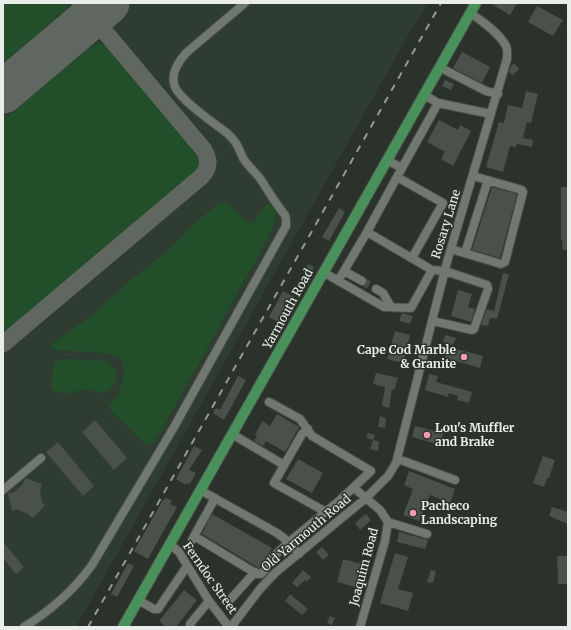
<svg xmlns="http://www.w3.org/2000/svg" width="571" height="630" font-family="Merriweather,serif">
<rect width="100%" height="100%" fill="#2b322c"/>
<!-- built -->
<path fill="#2f3c31" d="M 3,3 L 428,3 L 414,25 L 76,627 L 3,627 Z"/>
<!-- green -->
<path fill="#234e2a" d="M 3,3 L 65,3 L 68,8 L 3,63 Z
M 97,43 L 103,44 L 108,46 L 199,153 C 205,164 200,169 193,177 L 3,337 L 3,120 L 69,64 Z
M 220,203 L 227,203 L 247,221 L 252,223 L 267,204 L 270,204 L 276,210 C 273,237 252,266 239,290 C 212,341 183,391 155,441 C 151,445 149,445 144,443 L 110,410 L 109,407 L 110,404 C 119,399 124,380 124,369 C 123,365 121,361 120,357 L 101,353 L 55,350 L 51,347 L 53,343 L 94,314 L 127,283 L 166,252 L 194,223 Z
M 69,359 L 107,361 C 118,372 120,378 109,391 L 98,393 L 89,389 L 79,390 L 67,394 L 55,392 L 51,386 L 54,363 L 61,360 Z"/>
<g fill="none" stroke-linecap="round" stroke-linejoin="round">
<!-- taxiway -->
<path stroke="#606660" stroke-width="17" d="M 80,3 C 89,10 97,9 107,4
M 78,28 C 89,27 95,26 105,32
M 3,344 L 201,177 C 209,169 210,160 204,150 L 105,32 C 99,22 101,14 107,4"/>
<!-- runway -->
<path stroke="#606660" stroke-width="43" d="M 3,92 L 108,3"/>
</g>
<!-- building -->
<path fill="#49514a" d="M 490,3 L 517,3 L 510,15 Z
M 537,6 L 563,20 L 553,36 L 528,22 Z
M 462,52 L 490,67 L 482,83 L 453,68 Z
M 514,63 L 519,69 L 513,75 L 509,72 L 511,66 Z
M 445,80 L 454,84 L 451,90 L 442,86 Z
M 526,91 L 538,94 L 531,123 L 527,122 L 523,138 L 533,140 L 532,147 L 517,144 L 516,147 L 510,146 L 503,172 L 486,167 L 499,122 L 504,123 L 508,105 L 522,108 Z
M 439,120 L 458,130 L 460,125 L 471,131 L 453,166 L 441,159 L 445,152 L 427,142 Z
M 492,187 L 517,194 L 500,258 L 472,250 Z
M 561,187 L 568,187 L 568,250 L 563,250 L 562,240 L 561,240 Z
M 339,208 L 345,212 L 329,241 L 322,237 Z
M 308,264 L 314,267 L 311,273 L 305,270 Z
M 503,273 L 509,274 L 497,319 L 490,318 L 488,326 L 481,325 L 487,309 L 494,311 Z
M 458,290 L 472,294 L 468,307 L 475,309 L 471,322 L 451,316 Z
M 283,291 L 294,297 L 280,323 L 269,317 Z
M 402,313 L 413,316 L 410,324 L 399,321 Z
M 395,331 L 410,335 L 403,363 L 387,359 Z
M 445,335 L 456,338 L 453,345 L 443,342 Z
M 448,347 L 483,356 L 480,368 L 445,358 Z
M 376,373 L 398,378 L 394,390 L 392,389 L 389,408 L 382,406 L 385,387 L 373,384 Z
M 429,374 L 438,376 L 436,382 L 472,392 L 469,403 L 457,400 L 458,396 L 449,393 L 448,397 L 425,390 Z
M 238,376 L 246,380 L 224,420 L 213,413 L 216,408 L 220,410 Z
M 277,414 L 299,427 L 285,452 L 266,441 L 263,446 L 254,441 L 257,436 L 255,435 L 262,421 L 270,426 Z
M 380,416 L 386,418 L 385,428 L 378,427 Z
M 95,420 L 127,458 L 114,470 L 82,432 Z
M 415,426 L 443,433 L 440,445 L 412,437 Z
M 368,433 L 375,435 L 373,440 L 366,438 Z
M 373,440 L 379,442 L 378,451 L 370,449 Z
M 58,442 L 94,486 L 83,496 L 46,452 Z
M 194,446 L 202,450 L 189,470 L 196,473 L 190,484 L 187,483 L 186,485 L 176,479 Z
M 543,456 L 555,460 L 549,478 L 547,478 L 544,487 L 533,483 Z
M 298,459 L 323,473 L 312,493 L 286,479 Z
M 409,471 L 455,489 L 450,503 L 430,495 L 419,521 L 403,515 L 413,489 L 404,485 Z
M 25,478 L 42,484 L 40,490 L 42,502 L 45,506 L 32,518 L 28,514 L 17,509 L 12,511 L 8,493 L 14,492 L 23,484 Z
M 166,498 L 172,501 L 170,504 L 177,507 L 148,559 L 134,551 L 163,500 L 164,500 Z
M 552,507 L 568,512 L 568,524 L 549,516 Z
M 212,514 L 272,548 L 259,568 L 202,534 Z
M 366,514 L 371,520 L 360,530 L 355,523 Z
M 399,532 L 428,540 L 425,549 L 397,542 Z
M 3,542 L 24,567 L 16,574 L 3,558 Z
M 322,547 L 329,555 L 323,560 L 316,552 Z
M 395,553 L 408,557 L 398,589 L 413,593 L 408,611 L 380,603 Z
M 557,556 L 568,556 L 568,584 L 558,584 Z
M 343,559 L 369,566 L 363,589 L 337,582 Z
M 128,563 L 134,566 L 117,597 L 111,594 Z
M 303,570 L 311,577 L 306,582 L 305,580 L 297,587 L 292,583 Z
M 431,570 L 436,571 L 433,583 L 427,582 Z
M 184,590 L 197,600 L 176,627 L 166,627 L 159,621 Z
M 290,594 L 308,609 L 302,615 L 285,601 Z
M 330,616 L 335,618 L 332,625 L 327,623 Z"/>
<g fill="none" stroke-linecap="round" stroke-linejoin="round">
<!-- minor-tunnel -->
<path stroke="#484e48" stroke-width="8" stroke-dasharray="8 4" stroke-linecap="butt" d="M 362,281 L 376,289"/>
<defs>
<path id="minor" d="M 439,67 L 486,91 L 498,94
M 424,95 L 438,103 L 491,114
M 387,160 L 402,168
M 397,177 L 438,103
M 367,232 L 397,177 L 443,203 L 412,258
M 451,249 L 501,264 L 505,262 L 523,192 L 522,190 L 473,176
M 465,253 L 488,180
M 432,270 L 445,271 L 487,285 L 488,289 L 474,329 L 472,330 L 433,321
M 344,271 L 362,281
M 323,272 L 384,307 L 411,308 L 432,270 L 367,232 L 338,281
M 376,289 L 383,293 L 391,307
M 308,429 L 302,434 L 274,483 L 326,512
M 232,434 L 284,465
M 398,459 L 455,480
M 354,488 L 380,510 L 388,522 L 385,541 L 360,627
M 3,490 L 41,458
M 200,490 L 277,533 L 289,542 L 299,554
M 388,522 L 427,534
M 194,536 L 257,574 L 261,574 L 265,570 L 272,558 L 289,542 L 340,500 L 371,471 L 312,436 L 300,419 L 269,402
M 192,540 L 215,498
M 170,544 L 179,552 L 209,601 L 229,627
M 138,600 L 154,609 L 158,609 L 187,566
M 229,601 L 255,572
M 190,624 L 209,601
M 24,627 C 50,611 74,590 92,565 L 174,427 L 286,226 L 286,219 L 285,215 C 275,203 268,190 259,177 C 254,171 247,165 243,158 C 238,147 237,142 227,133 C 214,123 181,101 175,87 C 170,75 178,62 186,53 L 245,3
M 231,627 L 260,589 L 275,573 L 366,498 L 388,476 L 396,463 L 447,262 L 507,59 C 507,54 508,50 506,46 C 500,34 481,20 470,13"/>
<path id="major" d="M 123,627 L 476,3"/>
</defs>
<!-- minor casing -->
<use href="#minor" stroke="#474d47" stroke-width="10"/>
<!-- major casing -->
<use href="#major" stroke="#474d47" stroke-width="12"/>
<!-- minor -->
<use href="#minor" stroke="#707871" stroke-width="8"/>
<!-- major -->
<use href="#major" stroke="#49905a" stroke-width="10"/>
<!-- rail -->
<path stroke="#949a95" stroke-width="2" stroke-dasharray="7 7" stroke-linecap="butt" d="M 88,627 L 441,3"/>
</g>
<!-- markers -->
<g fill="#f09ab7" stroke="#2b322c" stroke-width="1.5">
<circle cx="464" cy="357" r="4"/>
<circle cx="427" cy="435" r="4"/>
<circle cx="413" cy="513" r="4"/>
</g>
<g text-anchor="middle" stroke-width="3" stroke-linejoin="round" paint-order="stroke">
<!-- street labels -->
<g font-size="12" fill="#eaeeea" stroke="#2b322c">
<text transform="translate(446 224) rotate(-73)" y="4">Rosary Lane</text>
<text transform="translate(288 309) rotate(-61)" y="4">Yarmouth Road</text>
<text transform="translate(306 533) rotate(-40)" y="4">Old Yarmouth Road</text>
<text transform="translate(364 567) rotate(-75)" y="4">Joaquim Road</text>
<text transform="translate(210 578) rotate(55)" y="4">Ferndoc Street</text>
</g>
<!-- poi labels -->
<g font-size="12" font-weight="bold" fill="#eaeeea" stroke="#2b322c" text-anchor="start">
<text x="456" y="354" text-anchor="end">Cape Cod Marble<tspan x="456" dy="14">&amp; Granite</tspan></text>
<text x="435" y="432">Lou's Muffler<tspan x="435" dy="14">and Brake</tspan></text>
<text x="421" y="510">Pacheco<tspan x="421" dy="14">Landscaping</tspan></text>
</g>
</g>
<!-- border -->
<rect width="571" height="630" fill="none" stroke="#eaeeea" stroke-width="8"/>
</svg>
